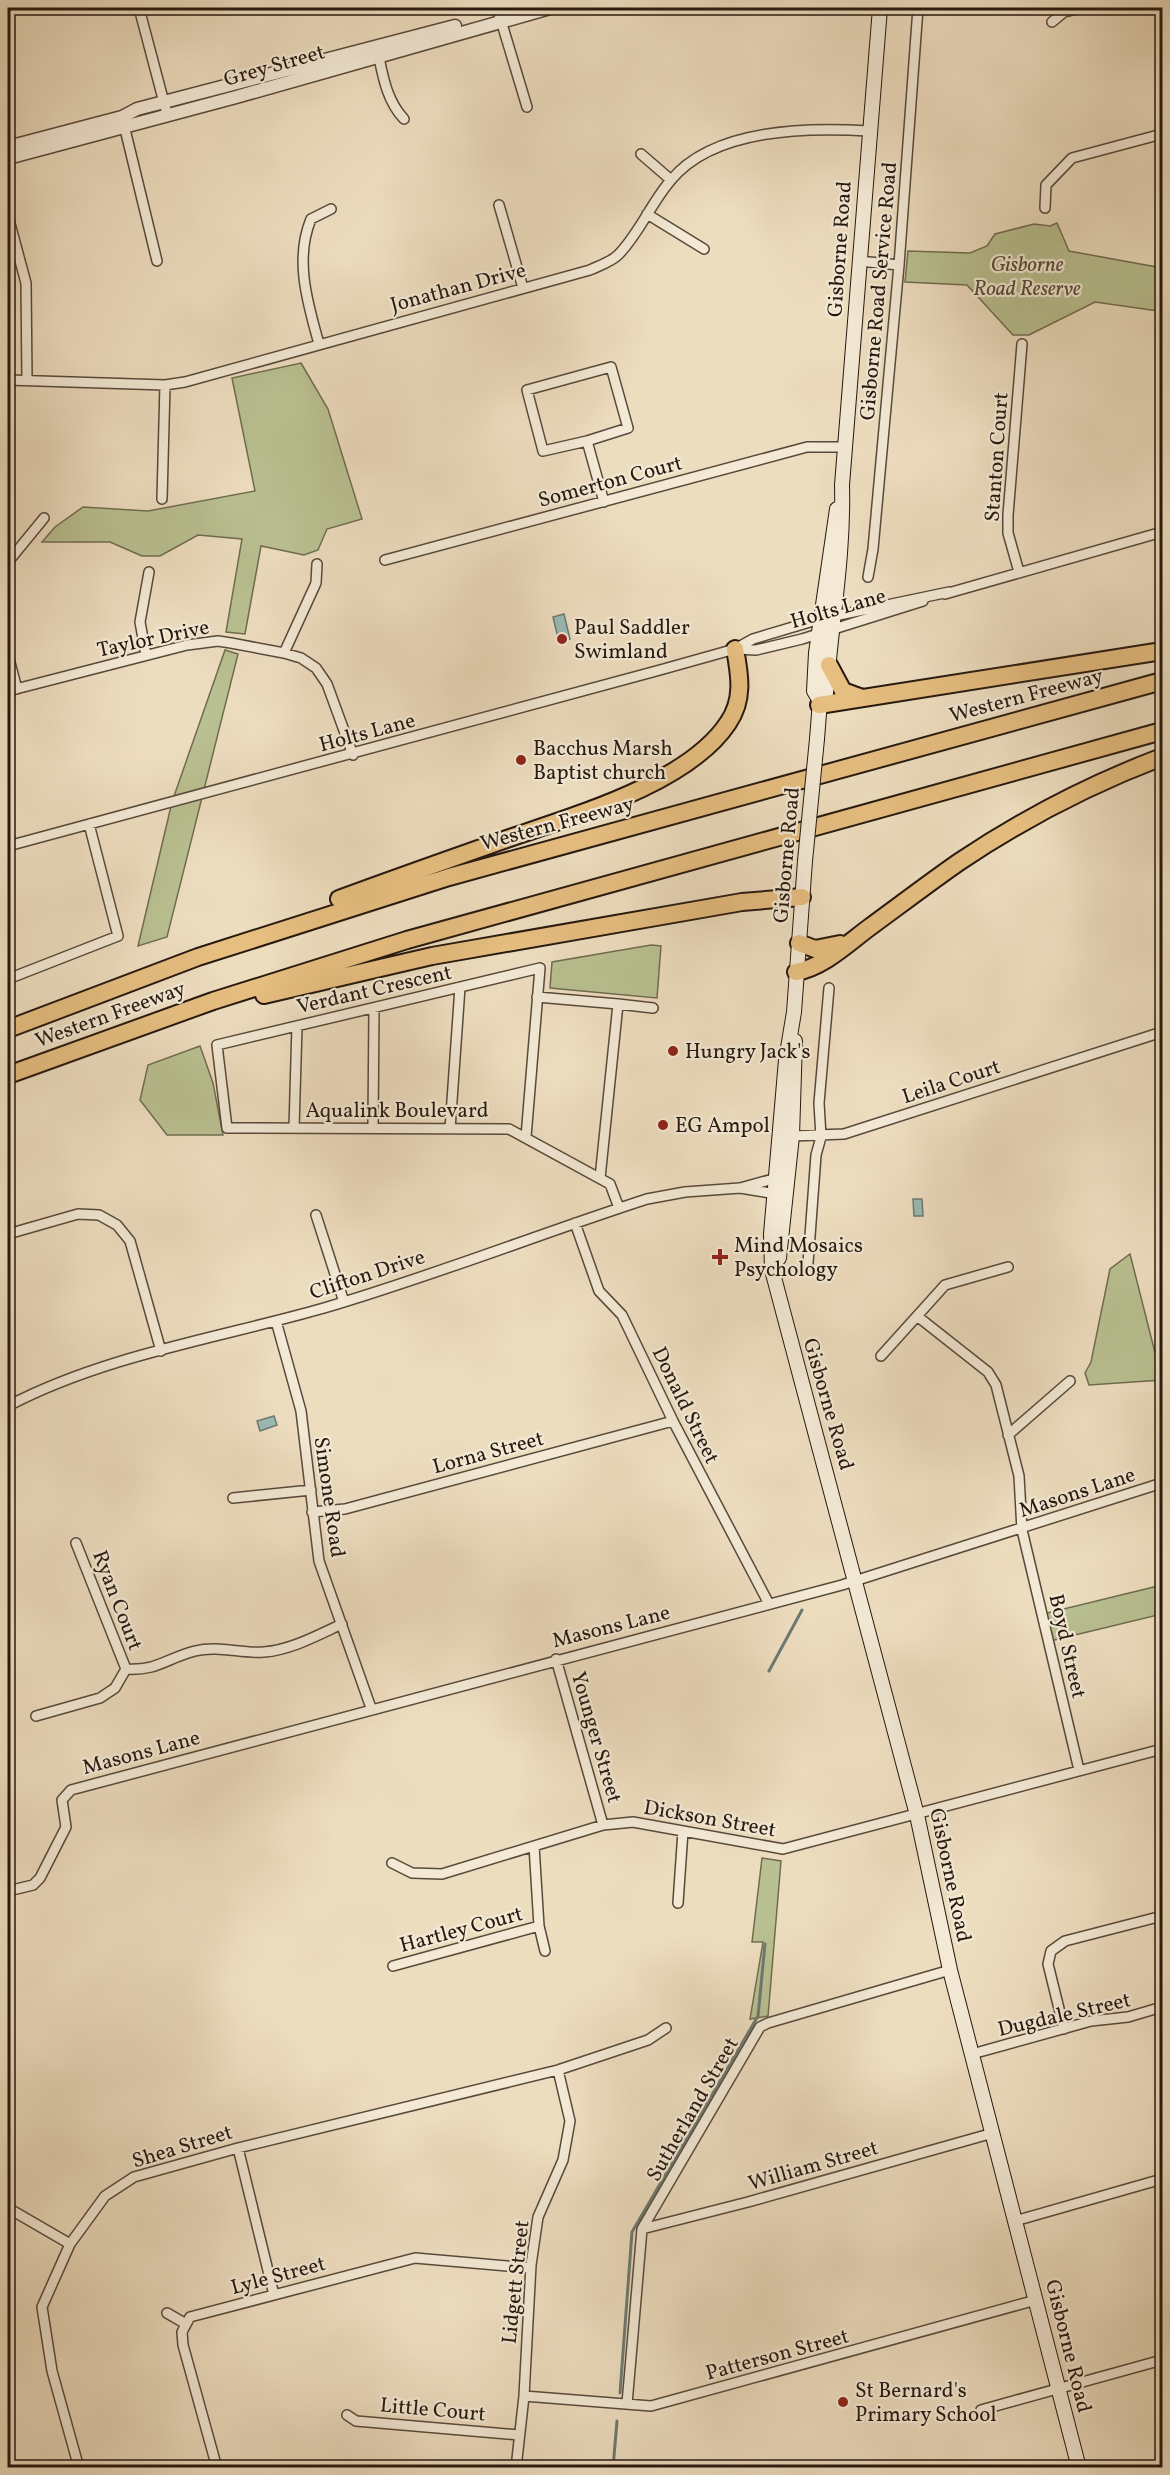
<svg xmlns="http://www.w3.org/2000/svg" width="1170" height="2475" font-family="Vollkorn,serif">
<rect width="100%" height="100%" fill="#edddbf"/>
<filter id="stains"><feTurbulence type="fractalNoise" baseFrequency=".00333" numOctaves="4"/><feColorMatrix values="0 0 0 0 .2 0 0 0 0 .09 0 0 0 0 .02 0 0 0 .5 -.17"/></filter>
<radialGradient id="worn" r=".72"><stop offset=".6" stop-color="#630" stop-opacity="0"/><stop offset="1" stop-color="#630" stop-opacity=".3"/></radialGradient>
<!-- green -->
<path fill="#b9c091" stroke="#706c50" stroke-width="1.5" d="M 1057,223 L 1069,251 L 1162,268 L 1162,302 L 1158,311 L 1095,302 L 1029,335 L 1013,335 L 967,285 L 905,282 L 908,251 L 970,253 L 987,246 L 995,234 L 1034,224 L 1050,226 Z
M 301,363 L 328,409 L 362,519 L 327,529 L 318,550 L 304,555 L 261,546 L 245,634 L 226,632 L 242,539 L 198,535 L 160,556 L 142,556 L 110,542 L 42,542 L 55,527 L 83,507 L 148,511 L 255,491 L 232,378 Z
M 225,650 L 238,654 L 167,937 L 138,946 L 172,802 Z
M 651,945 L 661,946 L 657,998 L 550,988 L 552,962 Z
M 200,1046 L 213,1083 L 223,1135 L 167,1135 L 140,1100 L 148,1065 Z
M 1130,1254 L 1162,1380 L 1089,1385 L 1085,1373 L 1091,1362 L 1110,1269 Z
M 1162,1585 L 1162,1614 L 1050,1641 L 1043,1614 Z
M 762,1858 L 781,1861 L 768,2016 L 750,2019 L 763,1942 L 752,1942 Z"/>
<!-- water -->
<path fill="#99bbb5" stroke="#6b7a73" stroke-width="1.5" d="M 564,614 L 570,639 L 559,642 L 553,617 Z
M 913,1199 L 922,1199 L 923,1216 L 914,1216 Z
M 274,1416 L 277,1425 L 260,1431 L 257,1421 Z"/>
<g fill="none" stroke-linecap="round" stroke-linejoin="round">
<!-- stream -->
<path stroke="#6b7a73" stroke-width="3" d="M 769,1671 L 802,1610
M 620,2393 L 632,2232 L 758,2016 L 765,1944
M 613,2468 L 617,2421"/>
<defs>
<path id="minor" d="M 139,8 L 167,114
M 499,14 L 527,107
M 1052,22 L 1064,12 L 1082,8
M 378,53 C 383,77 387,101 404,119
M 123,121 L 157,261
M 641,154 L 671,180
M 499,205 L 523,288
M 1045,208 L 1046,185 L 1072,158 L 1162,134
M 647,214 L 704,249
M 8,216 L 26,283 L 27,380
M 859,261 L 899,265
M 1162,330 L 1162,349
M 319,344 C 308,304 294,260 311,219 L 331,209
M 8,380 L 165,385 L 185,382 L 590,270 C 598,266 611,262 618,255 C 639,234 651,203 671,180 C 714,128 807,127 869,131
M 587,441 L 543,451 L 527,390 L 611,367 L 628,428 L 587,441 L 604,502
M 162,499 L 165,385
M 385,560 L 807,447 L 845,447
M 8,562 L 44,518
M 1019,572 L 1008,533 L 1008,515 L 1022,344
M 868,577 L 873,549 L 899,265 L 918,8
M 945,594 L 1162,532
M 735,649 L 756,650 L 802,639 L 923,601
M 284,653 L 316,583 L 317,564
M 8,655 L 17,689
M 146,655 L 140,622 L 149,572
M 8,691 L 187,645 L 218,641 L 231,643 L 284,653 L 301,658 L 316,668 L 327,684 L 353,755
M 8,846 L 660,670 L 735,649 L 753,639 L 820,619 L 949,592
M 8,979 L 118,936 L 89,824
M 537,997 L 618,1004 L 600,1178
M 618,1004 L 653,1008
M 294,1128 L 297,1026
M 373,1128 L 374,1008
M 450,1129 L 460,987
M 792,1136 L 844,1134 L 1162,1032
M 526,1137 L 540,968 L 217,1045 L 227,1128 L 509,1129 L 610,1184 L 619,1208
M 740,1188 L 776,1194
M 316,1215 L 344,1302
M 575,1223 L 599,1291 L 622,1315 L 673,1421 L 769,1604
M 8,1234 L 78,1214 L 99,1215 L 117,1225 L 130,1241 L 161,1351
M 808,1263 L 816,1155 L 821,1137 L 819,1103 L 829,988
M 917,1316 L 988,1372 L 996,1385 L 1019,1476 L 1022,1530 L 1079,1770
M 276,1321 L 301,1411 L 319,1561 L 371,1708
M 881,1356 L 945,1285 L 1008,1267
M 8,1406 C 105,1355 219,1338 324,1308 C 433,1276 539,1234 647,1199 L 685,1192 L 740,1188 L 777,1178
M 1008,1435 L 1070,1381
M 233,1498 L 311,1490
M 312,1512 L 345,1509 L 673,1421
M 76,1543 L 126,1669 C 158,1671 167,1658 195,1651 C 218,1645 242,1654 264,1652 C 291,1650 318,1635 342,1624
M 556,1659 L 603,1825
M 36,1716 L 100,1698 L 115,1688 L 126,1669
M 534,1846 L 539,1926 L 545,1951
M 392,1863 L 412,1873 L 442,1874 L 603,1825 L 633,1822 L 783,1849 L 1162,1749
M 8,1891 L 33,1885 L 40,1878 L 66,1827 L 62,1800 L 71,1790 L 842,1585 L 1162,1483
M 678,1903 L 683,1831
M 393,1966 L 539,1926
M 1064,2029 L 1048,1964 L 1051,1951 L 1065,1941 L 1162,1916
M 972,2054 L 1091,2021 L 1128,2017 L 1162,2007
M 238,2148 L 274,2295
M 8,2208 L 70,2244
M 1015,2221 L 1162,2179
M 642,2229 L 748,2202 L 993,2133
M 167,2313 L 186,2324
M 524,2396 L 651,2406 L 1036,2300
M 627,2404 L 642,2229 L 760,2027 L 768,2023 L 950,1970
M 981,2410 L 1162,2360
M 347,2415 L 356,2421 L 519,2435
M 79,2468 L 52,2371 L 42,2307 L 70,2244 L 105,2196 L 134,2177 L 238,2148 L 558,2070 L 648,2040 L 666,2028
M 217,2468 L 183,2345 L 182,2332 L 190,2317 L 415,2258 L 531,2268
M 516,2468 L 524,2396 L 531,2265 L 538,2217 L 563,2160 L 570,2121 L 558,2070"/>
<path id="tertiary" d="M 8,147 L 122,117 L 137,109 L 455,26
M 8,158 L 236,97 L 550,8"/>
<path id="secondary" d="M 820,701 L 814,691 L 816,653 L 837,509
M 817,739 L 820,701 L 826,693 C 831,623 844,557 842,485 L 880,8
M 805,861 L 794,1012 L 786,1060 L 771,1234 L 772,1270 L 917,1815 L 950,1970 L 1079,2468
M 779,1258 L 792,1136 L 795,1041"/>
<path id="motorway" d="M 829,665 L 843,691 L 862,698
M 819,705 L 1162,651
M 339,899 C 393,879 447,860 501,841 C 569,817 687,785 728,723 C 744,700 740,676 735,649
M 799,943 L 815,949 L 840,944
M 796,972 C 824,967 848,943 870,927 C 900,905 929,883 959,862 C 1023,819 1091,784 1162,757
M 264,995 L 432,956 L 742,902 L 802,897
M 8,1029 L 198,957 L 449,877 L 1162,681
M 8,1075 L 213,1001 L 407,940 L 1162,731"/>
</defs>
<!-- minor casing -->
<use href="#minor" stroke="#58493b" stroke-width="12"/>
<!-- tertiary casing -->
<use href="#tertiary" stroke="#58493b" stroke-width="15"/>
<!-- secondary casing -->
<use href="#secondary" stroke="#26180f" stroke-width="16"/>
<!-- motorway casing -->
<use href="#motorway" stroke="#26180f" stroke-width="20"/>
<!-- minor -->
<use href="#minor" stroke="#f3e9d5" stroke-width="9"/>
<!-- tertiary -->
<use href="#tertiary" stroke="#f3e9d5" stroke-width="12"/>
<!-- secondary -->
<use href="#secondary" stroke="#f3e9d5" stroke-width="14"/>
<!-- motorway -->
<use href="#motorway" stroke="#e6be80" stroke-width="16"/>
<defs>
<path id="secondary-bridge" d="M 805,861 L 817,739"/>
</defs>
<!-- secondary-bridge casing -->
<use href="#secondary-bridge" stroke="#26180f" stroke-width="16" stroke-linecap="butt"/>
<!-- secondary-bridge -->
<use href="#secondary-bridge" stroke="#f3e9d5" stroke-width="14"/>
</g>
<!-- markers -->
<g fill="#8f2418" stroke="#f3e9d5" stroke-width="2">
<circle cx="562" cy="639" r="6"/>
<circle cx="521" cy="760" r="6"/>
<circle cx="673" cy="1051" r="6"/>
<circle cx="663" cy="1125" r="6"/>
<path d="M717 1248h6v6h6v6h-6v6h-6v-6h-6v-6h6z"/>
<circle cx="843" cy="2402" r="6"/>
</g>
<g text-anchor="middle" stroke-width="4.5" stroke-linejoin="round" paint-order="stroke">
<!-- street labels -->
<g font-size="21" fill="#26180f" stroke="#f3e9d5">
<text transform="translate(274 65) rotate(-16)" y="7">Grey Street</text>
<text transform="translate(839 249) rotate(-86)" y="7">Gisborne Road</text>
<text transform="translate(458 287) rotate(-15)" y="7">Jonathan Drive</text>
<text transform="translate(878 291) rotate(-85)" y="7">Gisborne Road Service Road</text>
<text transform="translate(996 457) rotate(-86)" y="7">Stanton Court</text>
<text transform="translate(610 481) rotate(-15)" y="7">Somerton Court</text>
<text transform="translate(838 608) rotate(-16)" y="7">Holts Lane</text>
<text transform="translate(153 638) rotate(-12)" y="7">Taylor Drive</text>
<text transform="translate(1026 695) rotate(-15)" y="7">Western Freeway</text>
<text transform="translate(367 732) rotate(-15)" y="7">Holts Lane</text>
<text transform="translate(557 823) rotate(-15)" y="7">Western Freeway</text>
<text transform="translate(786 855) rotate(-85)" y="7">Gisborne Road</text>
<text transform="translate(374 989) rotate(-13)" y="7">Verdant Crescent</text>
<text transform="translate(110 1014) rotate(-20)" y="7">Western Freeway</text>
<text transform="translate(951 1081) rotate(-18)" y="7">Leila Court</text>
<text x="397" y="1117">Aqualink Boulevard</text>
<text transform="translate(367 1274) rotate(-18)" y="7">Clifton Drive</text>
<text transform="translate(829 1404) rotate(74)" y="7">Gisborne Road</text>
<text transform="translate(686 1405) rotate(64)" y="7">Donald Street</text>
<text transform="translate(488 1452) rotate(-15)" y="7">Lorna Street</text>
<text transform="translate(1077 1492) rotate(-18)" y="7">Masons Lane</text>
<text transform="translate(330 1497) rotate(82)" y="7">Simone Road</text>
<text transform="translate(118 1600) rotate(69)" y="7">Ryan Court</text>
<text transform="translate(611 1626) rotate(-14)" y="7">Masons Lane</text>
<text transform="translate(1068 1646) rotate(77)" y="7">Boyd Street</text>
<text transform="translate(597 1737) rotate(74)" y="7">Younger Street</text>
<text transform="translate(141 1752) rotate(-15)" y="7">Masons Lane</text>
<text transform="translate(710 1818) rotate(10)" y="7">Dickson Street</text>
<text transform="translate(951 1875) rotate(78)" y="7">Gisborne Road</text>
<text transform="translate(461 1929) rotate(-15)" y="7">Hartley Court</text>
<text transform="translate(1064 2014) rotate(-13)" y="7">Dugdale Street</text>
<text transform="translate(692 2109) rotate(-60)" y="7">Sutherland Street</text>
<text transform="translate(182 2146) rotate(-17)" y="7">Shea Street</text>
<text transform="translate(813 2165) rotate(-16)" y="7">William Street</text>
<text transform="translate(278 2275) rotate(-15)" y="7">Lyle Street</text>
<text transform="translate(515 2282) rotate(-84)" y="7">Lidgett Street</text>
<text transform="translate(1069 2346) rotate(76)" y="7">Gisborne Road</text>
<text transform="translate(777 2354) rotate(-15)" y="7">Patterson Street</text>
<text transform="translate(433 2409) rotate(5)" y="7">Little Court</text>
</g>
<!-- park labels -->
<g font-size="21" font-style="italic" fill="#524a36" stroke="#f3e9d5">
<text x="1027" y="271">Gisborne<tspan x="1027" dy="24">Road Reserve</tspan></text>
</g>
<!-- poi labels -->
<g font-size="21" fill="#26180f" stroke="#f3e9d5" text-anchor="start">
<text x="574" y="634">Paul Saddler<tspan x="574" dy="24">Swimland</tspan></text>
<text x="533" y="755">Bacchus Marsh<tspan x="533" dy="24">Baptist church</tspan></text>
<text x="685" y="1058">Hungry Jack's</text>
<text x="675" y="1132">EG Ampol</text>
<text x="734" y="1252">Mind Mosaics<tspan x="734" dy="24">Psychology</tspan></text>
<text x="855" y="2397">St Bernard's<tspan x="855" dy="24">Primary School</tspan></text>
</g>
</g>
<!-- margin -->
<rect width="1170" height="2475" fill="none" stroke="#edddbf" stroke-width="30"/>
<rect x="9" y="9" width="1152" height="2457" fill="none" stroke="#26180f" stroke-width="3"/>
<rect x="15" y="15" width="1140" height="2445" fill="none" stroke="#26180f" stroke-width="1.5"/>
<rect width="100%" height="100%" filter="url(#stains)"/>
<rect width="100%" height="100%" fill="url(#worn)"/>
</svg>
